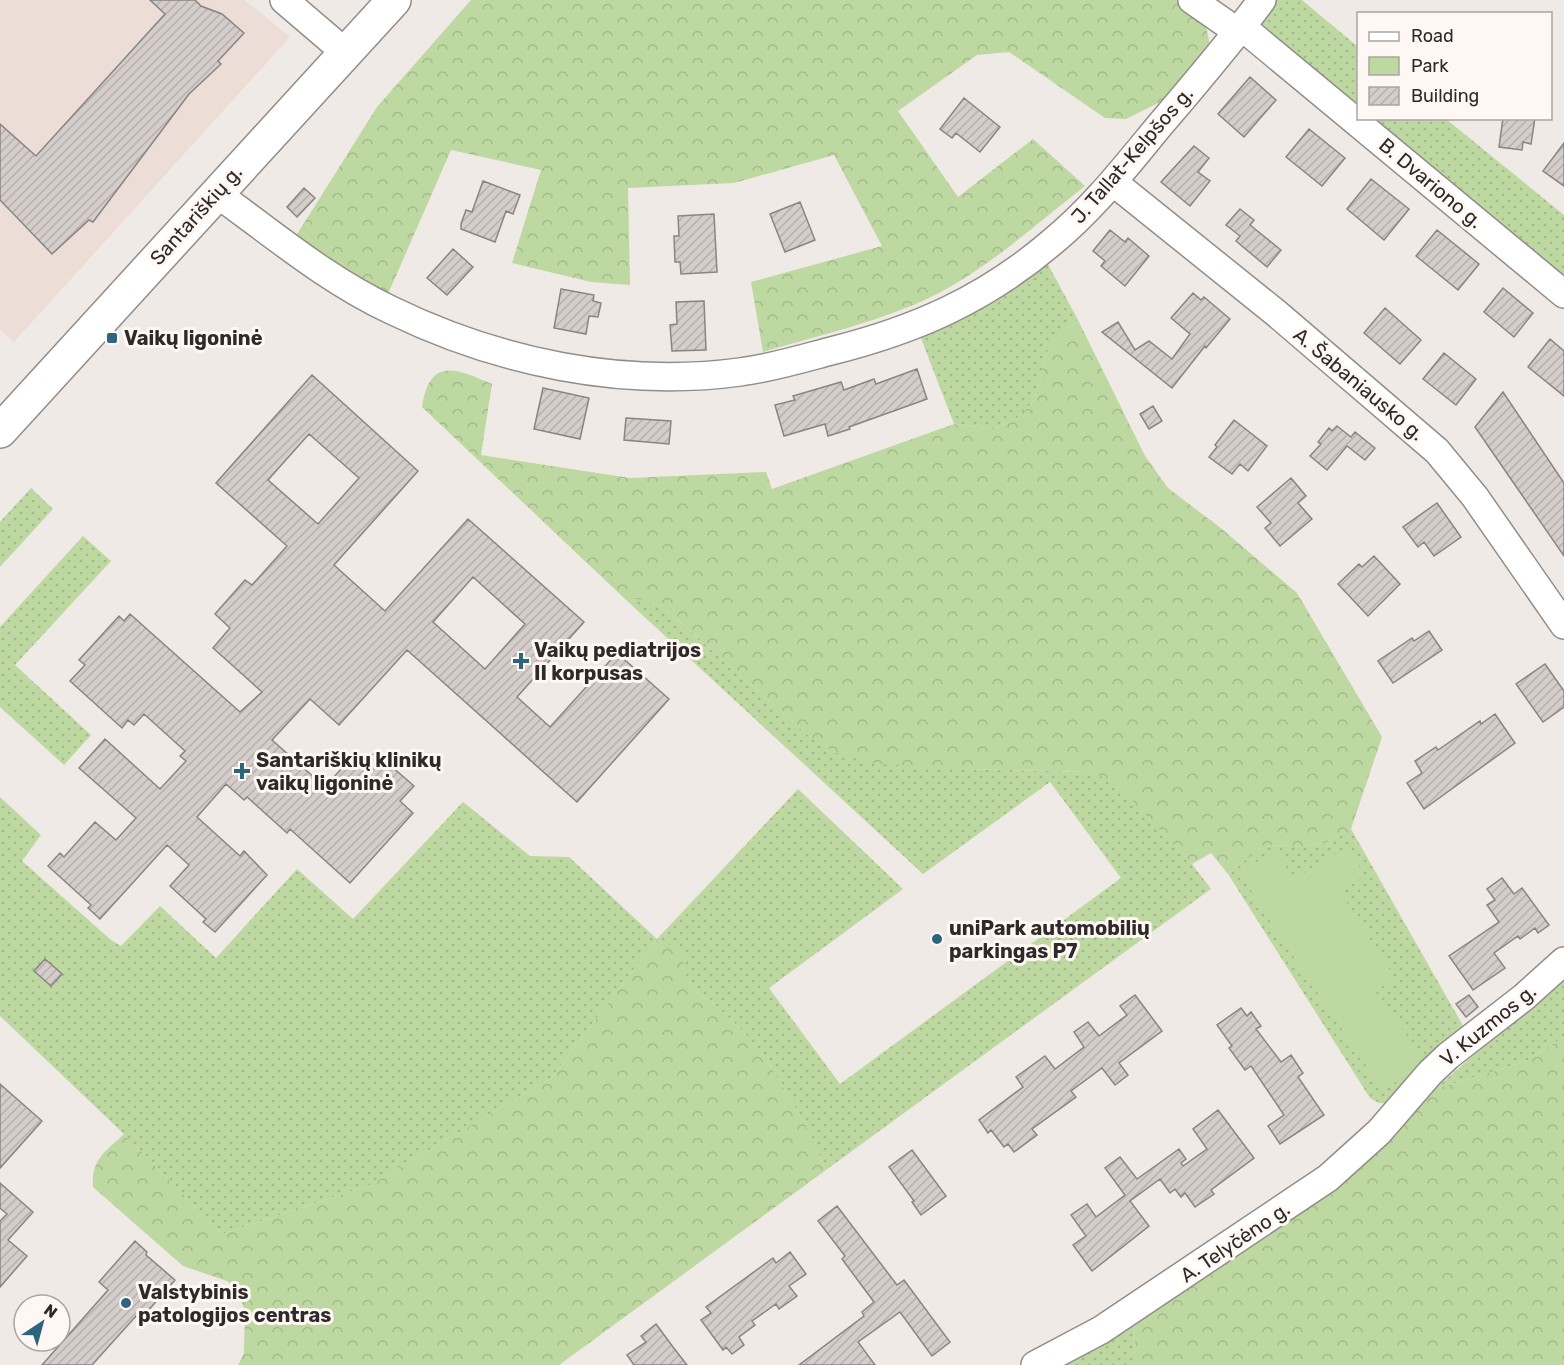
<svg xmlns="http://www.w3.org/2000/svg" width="1564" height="1365" font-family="Rubik,sans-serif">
<defs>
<pattern id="green-dots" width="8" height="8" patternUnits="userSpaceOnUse" patternTransform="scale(1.5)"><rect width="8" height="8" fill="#bdd8a0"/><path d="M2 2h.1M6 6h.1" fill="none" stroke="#a3ba8a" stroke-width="1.8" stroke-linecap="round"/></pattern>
<pattern id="forest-crowns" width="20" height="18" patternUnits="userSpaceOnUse" patternTransform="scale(1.5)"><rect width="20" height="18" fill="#bdd8a0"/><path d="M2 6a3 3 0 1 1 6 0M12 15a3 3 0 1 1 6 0" fill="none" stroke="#a3ba8a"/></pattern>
<pattern id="building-hatch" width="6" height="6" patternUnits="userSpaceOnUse" patternTransform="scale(1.5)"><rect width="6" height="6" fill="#d4cdca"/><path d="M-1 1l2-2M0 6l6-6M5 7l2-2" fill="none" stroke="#b6b0ae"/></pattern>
</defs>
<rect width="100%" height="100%" fill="#f0eae6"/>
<!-- built -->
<path fill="#ecddd6" d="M 0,0 L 245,0 L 290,37 L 14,342 L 0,330 Z"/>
<!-- green -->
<path fill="url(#green-dots)" d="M 1273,0 L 1302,0 L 1358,47 L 1358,114 L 1260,34 L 1258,22 Z
M 1364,119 L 1446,119 L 1564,215 L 1564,283 Z
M 1045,259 L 1078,320 L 1056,337 L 1045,356 L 1041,378 L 1033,402 L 1015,420 L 994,429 L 954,424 L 919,333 Z
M 31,488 L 53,509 L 0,567 L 0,522 Z
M 83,536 L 111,561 L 15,665 L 91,735 L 64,765 L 0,707 L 0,627 Z
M 634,597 L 652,603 L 670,613 L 810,737 L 965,769 L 1091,772 L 1116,782 L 1192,864 L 1211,889 L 826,1170 L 805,1124 L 768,1062 L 742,1030 L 716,1006 L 698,993 L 684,973 L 681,951 L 657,939 L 551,1078 L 370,1185 L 222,1234 L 124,1134 L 0,1016 L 0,797 L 41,835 L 22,861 L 111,940 L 121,946 L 160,906 L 216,958 L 297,869 L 353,919 L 463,802 L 530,856 L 569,857 L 657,939 L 798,789 L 903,889 L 769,988 L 840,1084 L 1121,878 L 1050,782 L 923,874 L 624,598 Z
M 1351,829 L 1466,1031 L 1386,1103 L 1379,1103 L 1370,1098 L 1228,874 L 1264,845 L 1304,846 L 1325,843 Z
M 1564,976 L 1564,1037 L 1525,1062 L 1435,1089 Z
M 1134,1323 L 1135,1358 L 1133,1365 L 1056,1365 Z"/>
<!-- forest -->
<path fill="url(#forest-crowns)" d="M 471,0 L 1178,0 C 1201,15 1208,21 1210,50 L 1176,94 L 1126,119 L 1105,118 L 1009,52 L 977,55 L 898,111 L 958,197 L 1033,139 L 1085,186 C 1036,224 989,268 933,296 C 880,322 819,335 763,352 L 751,282 L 882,246 L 834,155 L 734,183 L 628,188 L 630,285 L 591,282 L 512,263 L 541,170 L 451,150 L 388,294 L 350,273 L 294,239 L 377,107 Z
M 1078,320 L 1145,456 L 1168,488 L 1222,529 L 1297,593 L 1382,737 L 1351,829 L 1325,843 L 1304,846 L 1264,845 L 1228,874 L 1211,853 L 1192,864 L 1116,783 L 1091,772 L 965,769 L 878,764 L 836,753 L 810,737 L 670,613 C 655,605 641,597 624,598 L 422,407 C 430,356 456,369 492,384 L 481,455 L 630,478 L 766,472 L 772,489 L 954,424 L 994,429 L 1015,420 L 1033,402 L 1041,378 L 1045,356 L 1056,337 Z
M 657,939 L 682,951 L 684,973 L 698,993 L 716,1006 L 742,1030 L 768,1062 L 805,1124 L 826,1170 L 559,1365 L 238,1365 L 244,1353 L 245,1310 L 235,1287 L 227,1281 L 183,1266 L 93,1187 C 91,1159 106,1151 124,1134 L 222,1234 L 370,1185 L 551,1078 Z
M 1564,1037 L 1564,1365 L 1133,1365 L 1135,1358 L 1134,1323 L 1408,1116 L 1435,1089 L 1525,1062 Z"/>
<!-- pitch -->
<path fill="#bdd8a0" d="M 1347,847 L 1365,876 L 1340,892 L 1395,978 L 1375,991 L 1425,1062 L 1383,1091 L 1277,932 L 1240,873 L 1275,850 L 1294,879 Z"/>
<!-- building -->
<path fill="url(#building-hatch)" stroke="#8a8482" stroke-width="1.5" fill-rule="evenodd" d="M 150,0 L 195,0 L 201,6 L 222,14 L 244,33 L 218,61 L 221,64 L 189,94 L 93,222 L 89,220 L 52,254 L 0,200 L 0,124 L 36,156 L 165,14 Z
M 1250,77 L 1276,100 L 1244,137 L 1218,114 Z
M 964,98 L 1000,127 L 980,152 L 956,133 L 952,138 L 940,129 Z
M 1503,118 L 1535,118 L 1531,144 L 1523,142 L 1522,150 L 1499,147 Z
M 1309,129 L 1345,158 L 1322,186 L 1286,157 Z
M 1564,143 L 1564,186 L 1543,171 Z
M 1194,146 L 1209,158 L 1198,172 L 1210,181 L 1190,206 L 1161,182 Z
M 1371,179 L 1409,209 L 1384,240 L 1347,209 Z
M 483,181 L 520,195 L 513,214 L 506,211 L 495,242 L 461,229 L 461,224 L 466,210 L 472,212 Z
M 304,188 L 315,198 L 297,217 L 287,207 Z
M 800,202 L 815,240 L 785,252 L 770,214 Z
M 1240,209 L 1254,220 L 1250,225 L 1281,250 L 1267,267 L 1236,241 L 1240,236 L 1226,225 Z
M 714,214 L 717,272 L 681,274 L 680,262 L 675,262 L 674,236 L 679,236 L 678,216 Z
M 1110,230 L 1125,242 L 1128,238 L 1149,256 L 1125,286 L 1101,266 L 1105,261 L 1093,251 Z
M 1437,230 L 1479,264 L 1458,290 L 1416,256 Z
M 453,249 L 473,267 L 447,295 L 427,278 Z
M 1503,288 L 1533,313 L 1514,337 L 1484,312 Z
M 561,289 L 594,295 L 593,301 L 601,303 L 598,317 L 589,316 L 586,334 L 554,328 Z
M 1193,293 L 1201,300 L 1204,297 L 1230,319 L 1206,348 L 1205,346 L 1172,388 L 1102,332 L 1118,322 L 1135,350 L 1149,341 L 1172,359 L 1190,334 L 1171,318 Z
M 704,301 L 706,350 L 672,351 L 670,325 L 677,324 L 676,302 Z
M 1385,308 L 1421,340 L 1400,364 L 1364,333 Z
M 1550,339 L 1564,351 L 1564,396 L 1528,367 Z
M 1444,353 L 1476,379 L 1456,405 L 1423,379 Z
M 917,369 L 927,399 L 849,427 L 850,429 L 828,436 L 825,424 L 784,436 L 775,405 L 795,400 L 793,396 L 841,382 L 844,390 L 874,379 L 876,384 Z
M 312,375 L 418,471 L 334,565 L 385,611 L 468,519 L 584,622 L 517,697 L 550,727 L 617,653 L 669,699 L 577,802 L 407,650 L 339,725 L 310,699 L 272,740 L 325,787 L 351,758 L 362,767 L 375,752 L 414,786 L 400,801 L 413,813 L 350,883 L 290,829 L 287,833 L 247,797 L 244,800 L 226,784 L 197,817 L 240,856 L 244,851 L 267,875 L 215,932 L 203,922 L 206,919 L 170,886 L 189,865 L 167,845 L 100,919 L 88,908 L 91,905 L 48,866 L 60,853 L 64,857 L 95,822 L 116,840 L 136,818 L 79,768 L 105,739 L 160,789 L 186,761 L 180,756 L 185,751 L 144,714 L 134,725 L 128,720 L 122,728 L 70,681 L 85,665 L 79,660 L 119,616 L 124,621 L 130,614 L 240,712 L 262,692 L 213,648 L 230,628 L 215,614 L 245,580 L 252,585 L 287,546 L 216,483 ZM 309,434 L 359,478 L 318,524 L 268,480 ZM 473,577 L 525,624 L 485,669 L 433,622 Z
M 543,388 L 589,398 L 580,439 L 534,429 Z
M 1503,392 L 1564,483 L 1564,556 L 1475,427 Z
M 1153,406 L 1162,421 L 1149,429 L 1140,414 Z
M 626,418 L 671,421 L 669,444 L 624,440 Z
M 1234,420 L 1267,446 L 1248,471 L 1240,464 L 1232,474 L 1209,457 L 1217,447 L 1215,445 Z
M 1337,426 L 1351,437 L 1355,432 L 1375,448 L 1365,460 L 1347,446 L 1327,470 L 1310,456 L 1321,444 L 1318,442 L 1329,428 L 1332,431 Z
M 1291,478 L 1306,496 L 1298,503 L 1312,519 L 1280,546 L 1265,528 L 1271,523 L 1257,507 Z
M 1437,503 L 1461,537 L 1434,556 L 1424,542 L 1418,547 L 1403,527 Z
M 1374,556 L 1400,584 L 1368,616 L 1338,584 L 1359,564 L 1362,567 Z
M 1429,631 L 1442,650 L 1393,683 L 1378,661 L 1412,638 L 1414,641 Z
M 1545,664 L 1564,691 L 1564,707 L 1543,722 L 1516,684 Z
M 1495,714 L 1515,743 L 1424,809 L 1407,783 L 1422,773 L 1415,761 L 1436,747 L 1438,750 L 1480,721 L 1481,724 Z
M 1502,878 L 1514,894 L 1522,888 L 1549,925 L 1538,933 L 1535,928 L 1520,939 L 1518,936 L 1494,953 L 1505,968 L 1473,990 L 1449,956 L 1499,922 L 1487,905 L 1495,900 L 1487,889 Z
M 45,959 L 62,974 L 51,986 L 34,971 Z
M 1135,995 L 1162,1031 L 1119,1063 L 1128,1075 L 1115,1085 L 1102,1068 L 1071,1091 L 1076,1097 L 1032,1129 L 1037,1135 L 1014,1152 L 1008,1144 L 1004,1147 L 991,1130 L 988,1133 L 979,1120 L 1023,1087 L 1016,1077 L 1045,1056 L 1055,1069 L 1084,1047 L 1074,1032 L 1088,1022 L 1099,1036 L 1127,1015 L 1120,1006 Z
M 1469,995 L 1478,1007 L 1466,1017 L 1456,1004 Z
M 1241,1008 L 1247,1016 L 1251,1012 L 1261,1026 L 1256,1029 L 1281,1062 L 1291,1055 L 1303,1073 L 1298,1077 L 1324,1115 L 1280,1144 L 1268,1126 L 1284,1115 L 1251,1066 L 1245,1070 L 1229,1048 L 1232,1046 L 1217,1025 Z
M 0,1084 L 42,1121 L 0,1168 Z
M 1218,1110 L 1254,1158 L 1211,1190 L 1214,1194 L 1195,1207 L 1185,1193 L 1181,1197 L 1175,1189 L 1170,1193 L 1160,1179 L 1130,1201 L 1149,1226 L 1092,1271 L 1073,1245 L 1086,1236 L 1071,1215 L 1087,1204 L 1096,1217 L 1125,1195 L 1105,1168 L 1120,1157 L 1137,1179 L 1179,1149 L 1186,1159 L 1181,1163 L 1183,1166 L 1207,1149 L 1193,1129 Z
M 912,1150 L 946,1196 L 921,1215 L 912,1202 L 914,1201 L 889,1167 Z
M 0,1183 L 33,1212 L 8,1240 L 27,1256 L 0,1287 L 0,1221 L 7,1214 L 0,1208 Z
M 837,1206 L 897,1285 L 904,1280 L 950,1342 L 932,1356 L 900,1312 L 858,1342 L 875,1365 L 799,1365 L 864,1316 L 862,1312 L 874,1302 L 842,1259 L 845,1256 L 818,1221 Z
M 135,1241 L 147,1252 L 146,1255 L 175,1280 L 140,1320 L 136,1316 L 92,1365 L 42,1365 L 108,1290 L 99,1282 Z
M 790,1252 L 806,1274 L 789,1286 L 797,1296 L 779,1309 L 776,1304 L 752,1321 L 755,1325 L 739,1337 L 744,1345 L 732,1354 L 726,1347 L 723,1350 L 701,1320 L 711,1313 L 706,1307 L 773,1258 L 776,1263 Z
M 656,1324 L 673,1347 L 687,1365 L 634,1365 L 627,1355 L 646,1342 L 641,1336 Z"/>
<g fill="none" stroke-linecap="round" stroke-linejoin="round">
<defs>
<path id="minor" d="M 284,0 L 346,53
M 1192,0 L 1238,32
M 1242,27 L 1564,294
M 1113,182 L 1276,313 L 1437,451 L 1475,497 L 1564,625
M 216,193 C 273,234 327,280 391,310 C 498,362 621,388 740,372 C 771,368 801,359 831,351 C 915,330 984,300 1051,243 C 1093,209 1126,166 1160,125 C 1195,84 1230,43 1262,0
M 1035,1365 L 1101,1330 L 1328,1178 L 1379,1132 L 1430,1073 L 1448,1056 L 1524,997 L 1564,961"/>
<path id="major" d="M 0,431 L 394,0"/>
</defs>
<!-- minor casing -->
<use href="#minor" stroke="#938d8a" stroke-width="30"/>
<!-- major casing -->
<use href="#major" stroke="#938d8a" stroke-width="36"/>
<!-- minor -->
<use href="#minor" stroke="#fff" stroke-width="27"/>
<!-- major -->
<use href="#major" stroke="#fff" stroke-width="33"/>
</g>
<!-- markers -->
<g fill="#2d647e" stroke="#fef7f4" stroke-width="2">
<rect x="106" y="332" width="12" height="12" rx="3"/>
<path d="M518 652h6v6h6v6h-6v6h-6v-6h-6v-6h6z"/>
<path d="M239 762h6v6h6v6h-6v6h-6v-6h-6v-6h6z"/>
<circle cx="937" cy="939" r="6"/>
<circle cx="126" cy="1303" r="6"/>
</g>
<g text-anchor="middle" stroke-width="6" stroke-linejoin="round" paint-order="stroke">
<!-- street labels -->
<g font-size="20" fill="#2d2a29" stroke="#fef7f4">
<text transform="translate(1132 155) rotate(-49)" y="7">J. Tallat-Kelpšos g.</text>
<text transform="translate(1431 183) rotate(40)" y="7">B. Dvariono g.</text>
<text transform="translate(196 215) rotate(-48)" y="7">Santariškių g.</text>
<text transform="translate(1359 384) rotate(40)" y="7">A. Šabaniausko g.</text>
<text transform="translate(1488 1025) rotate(-39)" y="7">V. Kuzmos g.</text>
<text transform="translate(1235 1242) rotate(-34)" y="7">A. Telyčėno g.</text>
</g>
<!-- poi labels -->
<g font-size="20" font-weight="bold" fill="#2d2a29" stroke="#fef7f4" text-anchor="start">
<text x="124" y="345">Vaikų ligoninė</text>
<text x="534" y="657">Vaikų pediatrijos<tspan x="534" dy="23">II korpusas</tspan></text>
<text x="256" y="767">Santariškių klinikų<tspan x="256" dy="23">vaikų ligoninė</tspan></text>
<text x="949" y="935">uniPark automobilių<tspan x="949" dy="23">parkingas P7</tspan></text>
<text x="138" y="1299">Valstybinis<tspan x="138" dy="23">patologijos centras</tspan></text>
</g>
</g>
<!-- legend -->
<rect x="1357" y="12" width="195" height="108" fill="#fef7f4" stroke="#aaa5a3" stroke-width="1.5"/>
<rect x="1369" y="32" width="30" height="9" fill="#ffffff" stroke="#aaa5a3" stroke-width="1.5"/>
<text x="1411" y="42" font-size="18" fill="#2d2a29">Road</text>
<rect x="1369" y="57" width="30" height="18" fill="#bdd8a0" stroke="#aaa5a3" stroke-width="1.5"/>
<text x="1411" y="72" font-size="18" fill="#2d2a29">Park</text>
<rect x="1369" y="87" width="30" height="18" fill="url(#building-hatch)" stroke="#aaa5a3" stroke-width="1.5"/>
<text x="1411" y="102" font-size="18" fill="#2d2a29">Building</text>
<!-- north arrow -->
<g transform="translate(42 1323) rotate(36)"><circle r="28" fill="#fef7f4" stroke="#aaa5a3" stroke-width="1.5"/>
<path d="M0-4.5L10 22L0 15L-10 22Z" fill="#2d647e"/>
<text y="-9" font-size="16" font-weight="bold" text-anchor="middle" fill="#2d2a29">N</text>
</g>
</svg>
